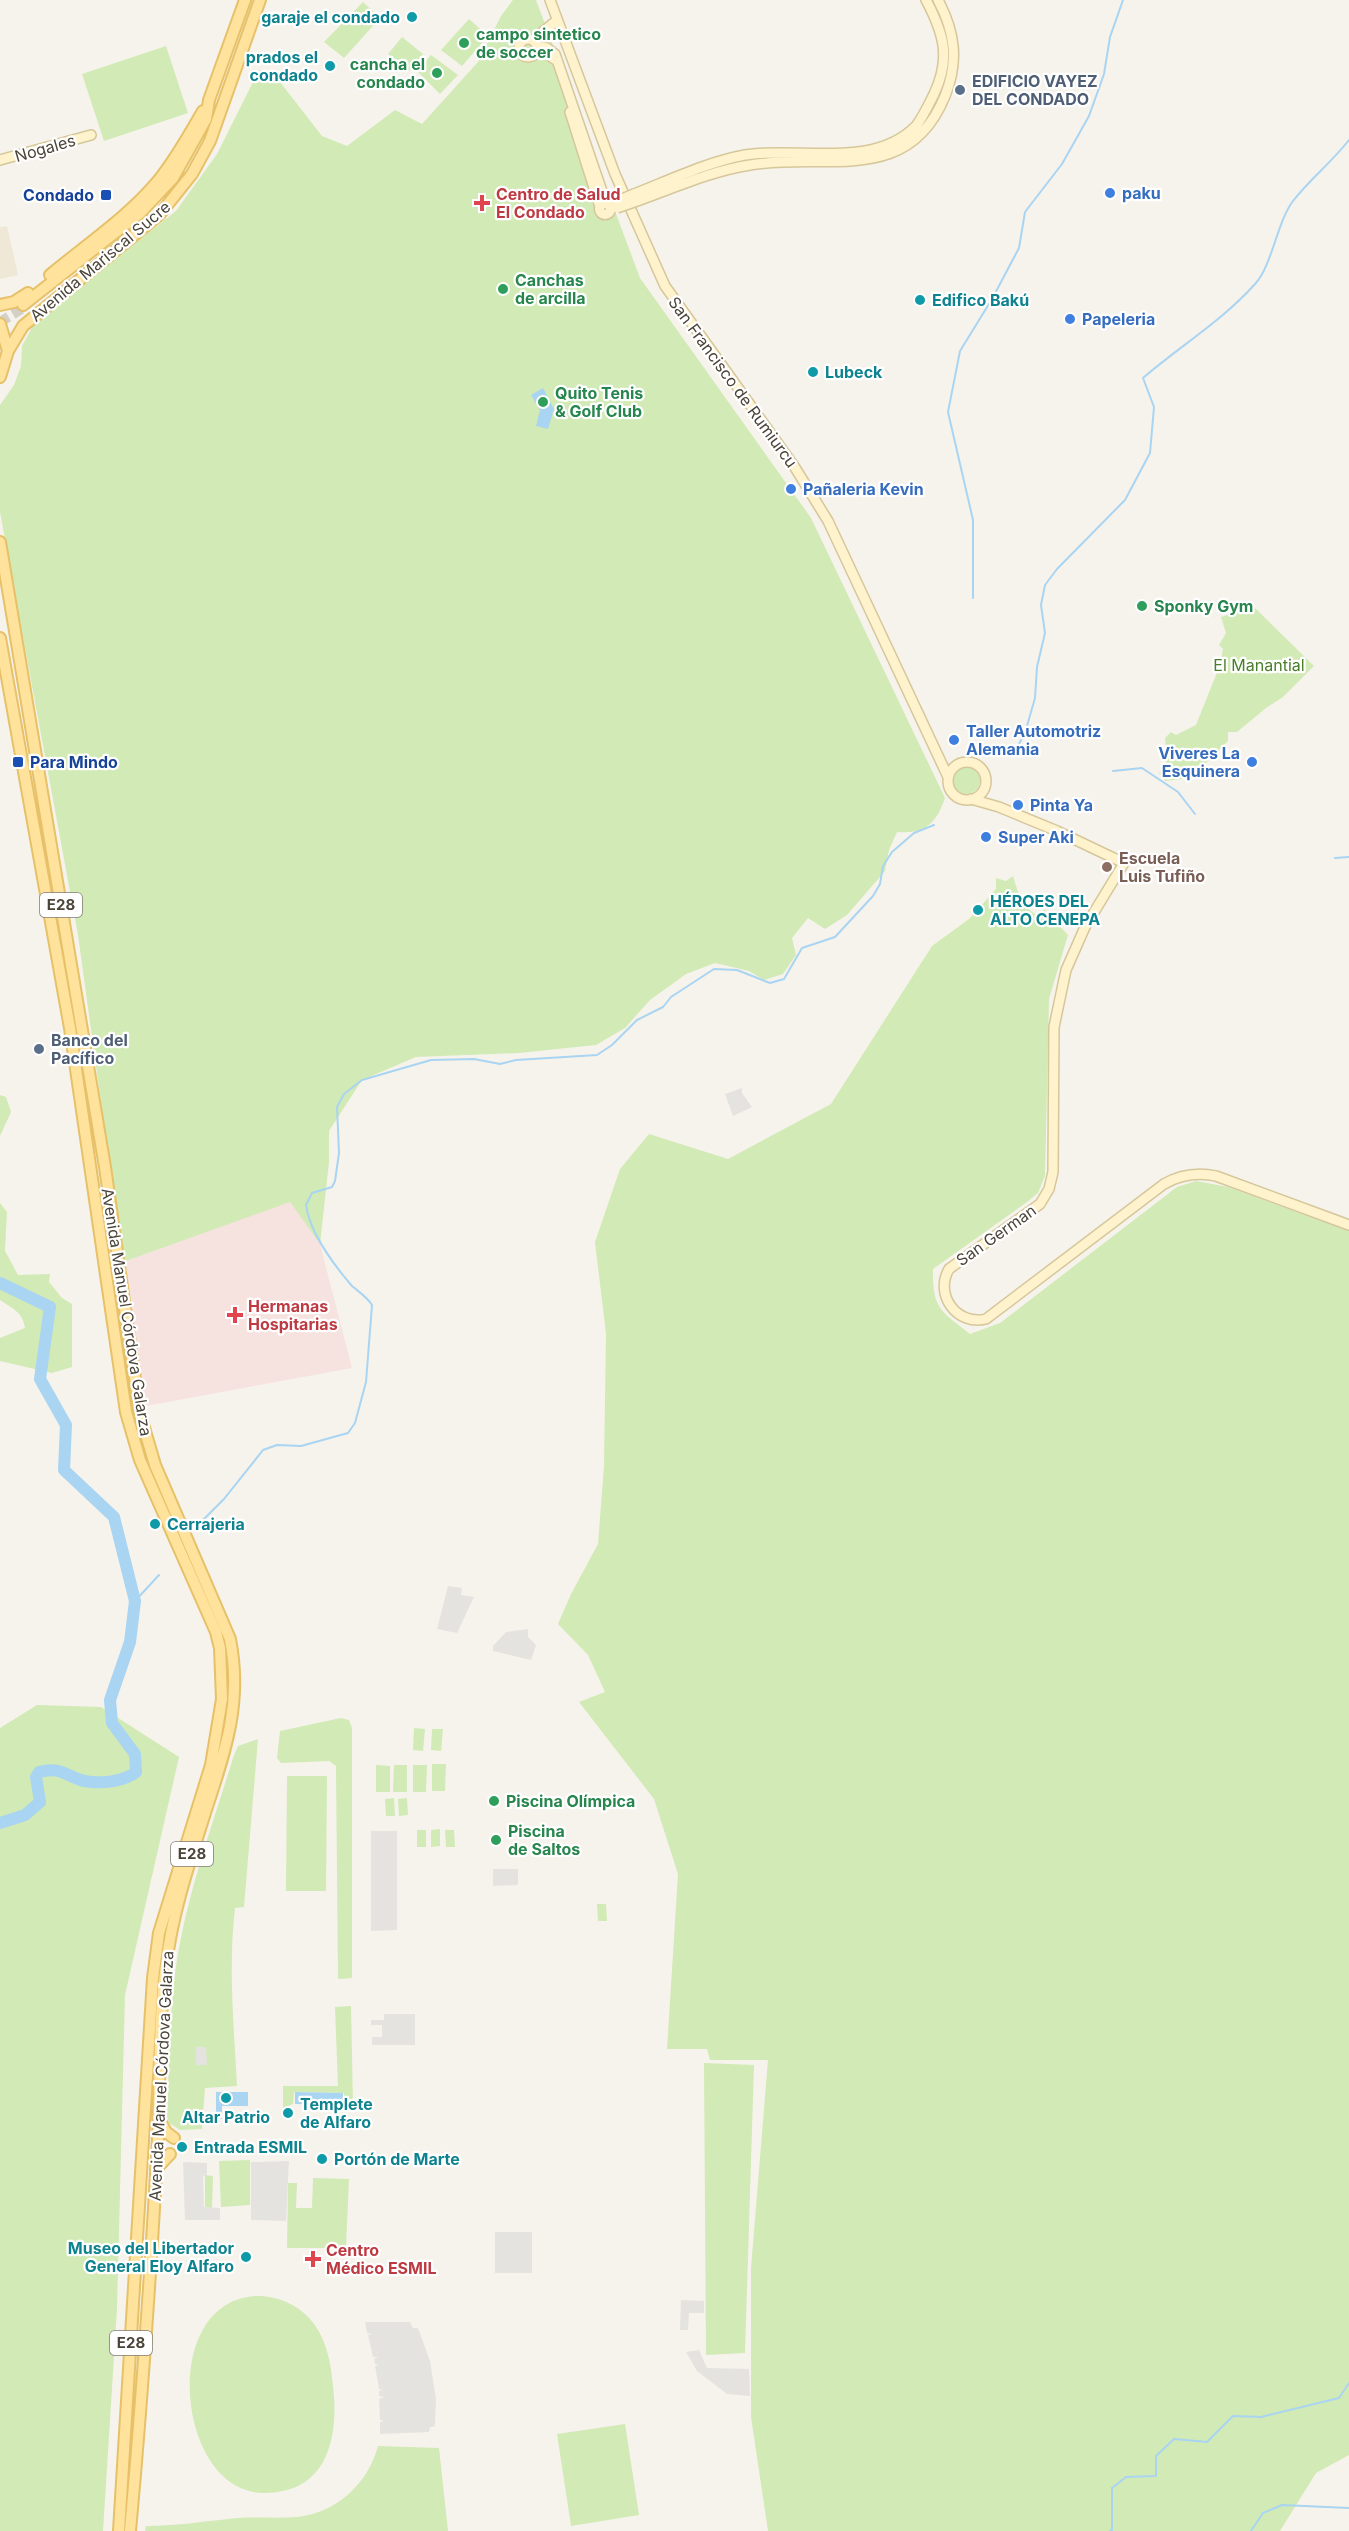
<svg xmlns="http://www.w3.org/2000/svg" width="1349" height="2531" font-family="Inter,sans-serif">
<rect width="100%" height="100%" fill="#f6f3ec"/>
<!-- education -->
<path fill="#efe8d6" d="M 7,226 L 18,275 L 0,279 L 0,227 Z"/>
<!-- medical -->
<path fill="#f6e3e0" d="M 290,1201 L 320,1244 L 352,1368 L 146,1406 L 123,1262 Z"/>
<!-- green -->
<path fill="#d2eab5" d="M 513,0 L 536,0 L 640,278 L 811,518 L 945,798 C 936,824 925,834 897,832 L 889,850 L 885,871 L 847,915 L 825,929 L 808,918 L 792,938 L 796,955 L 783,974 L 764,980 L 749,971 L 715,963 L 686,974 L 650,1000 L 625,1028 L 596,1045 L 519,1053 L 416,1057 L 362,1080 L 329,1131 L 329,1162 L 320,1244 L 290,1202 L 123,1262 L 78,935 L 0,512 L 0,405 L 14,385 L 21,366 L 22,346 L 35,322 L 176,211 L 217,154 L 259,70 L 273,73 L 322,136 L 347,146 L 395,110 L 422,124 L 478,62 L 501,16 Z
M 363,2 L 380,18 L 344,58 L 324,42 Z
M 469,19 L 488,36 L 462,66 L 441,50 Z
M 402,37 L 423,54 L 409,71 L 388,54 Z
M 166,46 L 188,113 L 104,141 L 82,74 Z
M 431,55 L 458,75 L 440,94 L 417,71 Z
M 1253,606 L 1314,666 L 1283,697 L 1266,708 L 1237,732 L 1228,732 L 1228,741 L 1191,778 L 1165,781 L 1159,773 L 1172,752 L 1166,749 L 1165,738 L 1171,732 L 1176,735 L 1196,725 L 1220,665 L 1223,649 L 1219,645 L 1226,633 L 1221,617 Z
M952 780a14 14 0 1 1 28 0a14 14 0 1 1-28 0Z
M 1013,876 C 1018,893 1022,908 1039,916 L 1044,909 L 1068,935 L 1049,999 L 1045,1176 L 1038,1193 L 1027,1202 L 933,1269 C 932,1309 941,1311 970,1334 L 1000,1323 L 1177,1187 L 1196,1181 L 1228,1187 L 1349,1231 L 1349,2455 L 1316,2473 L 1280,2531 L 768,2531 L 751,2417 L 751,2268 L 768,2060 L 710,2060 L 707,2049 L 667,2049 L 678,1874 L 654,1799 L 579,1702 L 605,1692 L 588,1655 L 558,1624 L 571,1594 L 598,1544 L 604,1466 L 606,1334 L 595,1242 L 620,1169 L 649,1134 L 728,1159 L 831,1104 L 932,946 L 969,919 L 996,889 L 996,878 L 1006,881 Z
M 0,1095 L 6,1097 L 11,1112 L 0,1136 Z
M 0,1203 L 7,1212 L 5,1251 L 18,1275 L 50,1274 L 49,1282 L 62,1298 L 72,1304 L 72,1367 L 52,1373 L 0,1361 L 0,1338 L 25,1328 C 23,1312 13,1309 0,1300 Z
M 37,1705 L 101,1707 L 179,1757 L 125,1995 L 117,2309 L 103,2531 L 0,2531 L 0,1728 Z
M 341,1718 L 349,1720 L 352,1728 L 352,1978 L 338,1979 L 336,1766 L 329,1761 L 281,1763 L 277,1758 L 280,1731 Z
M 414,1728 L 425,1729 L 423,1751 L 413,1750 Z
M 432,1729 L 443,1729 L 441,1751 L 431,1750 Z
M 258,1739 L 244,1907 L 235,1908 C 228,1969 234,2026 237,2086 L 205,2088 L 202,2129 L 180,2130 L 169,2123 L 167,2116 C 169,2071 169,2026 174,1982 C 183,1904 211,1830 234,1755 L 238,1746 Z
M 432,1764 L 446,1764 L 445,1791 L 432,1791 Z
M 376,1765 L 390,1766 L 390,1792 L 376,1792 Z
M 394,1765 L 407,1765 L 407,1792 L 393,1792 Z
M 413,1765 L 427,1765 L 426,1792 L 413,1792 Z
M 287,1776 L 327,1776 L 326,1891 L 286,1891 Z
M 394,1798 L 395,1816 L 386,1816 L 385,1799 Z
M 407,1798 L 408,1815 L 399,1816 L 398,1799 Z
M 440,1829 L 440,1846 L 431,1847 L 431,1830 Z
M 417,1830 L 426,1830 L 426,1847 L 417,1847 Z
M 445,1830 L 454,1830 L 455,1847 L 446,1847 Z
M 597,1904 L 606,1904 L 607,1921 L 598,1921 Z
M 351,2006 L 353,2105 L 344,2105 L 344,2093 L 294,2092 L 293,2104 L 283,2108 L 283,2086 L 338,2086 L 335,2007 Z
M 704,2063 L 754,2065 L 745,2353 L 706,2355 Z
M 250,2160 L 250,2205 L 221,2207 L 219,2161 Z
M 205,2175 L 213,2176 L 212,2208 L 205,2207 Z
M 313,2178 L 349,2179 L 346,2248 L 287,2248 L 288,2183 L 297,2183 L 296,2208 L 312,2208 Z
M 261,2296 C 279,2297 296,2304 309,2318 C 326,2336 331,2362 333,2386 C 339,2437 328,2494 263,2493 C 175,2492 157,2295 261,2296 Z
M 625,2424 L 639,2515 L 571,2526 L 557,2434 Z
M 378,2446 L 439,2448 L 448,2531 L 145,2531 L 146,2526 C 174,2526 200,2522 228,2519 C 251,2516 274,2519 297,2517 C 336,2513 368,2484 378,2446 Z"/>
<!-- parking -->
<path fill="#e5e3e0" d="M 742,1088 L 742,1093 L 752,1107 L 733,1116 L 725,1094 Z
M 448,1586 L 462,1588 L 461,1595 L 474,1597 L 457,1633 L 437,1629 Z
M 528,1629 L 528,1637 L 536,1645 L 531,1660 L 493,1651 L 493,1646 L 506,1632 Z
M 371,1831 L 397,1831 L 397,1930 L 371,1931 Z
M 493,1869 L 518,1869 L 518,1885 L 493,1886 Z
M 384,2014 L 415,2014 L 415,2045 L 372,2045 L 372,2037 L 382,2037 L 382,2025 L 371,2025 L 371,2020 L 384,2020 Z
M 196,2047 L 206,2047 L 207,2065 L 196,2065 Z
M 289,2161 L 286,2221 L 251,2220 L 251,2162 Z
M 183,2162 L 207,2163 L 207,2174 L 203,2177 L 204,2207 L 220,2208 L 220,2220 L 185,2220 Z
M 495,2232 L 532,2232 L 532,2273 L 495,2273 Z
M 681,2300 L 704,2301 L 704,2313 L 689,2313 L 688,2330 L 680,2330 Z
M 365,2322 L 410,2322 L 413,2328 L 418,2328 L 430,2361 L 436,2399 L 435,2424 L 434,2427 L 430,2427 L 429,2432 L 380,2434 L 380,2422 L 385,2421 L 380,2420 L 379,2399 L 384,2397 L 379,2396 L 379,2391 L 383,2390 L 379,2389 L 375,2366 L 379,2365 L 375,2364 L 374,2359 L 378,2357 L 373,2357 L 368,2335 L 372,2334 L 367,2333 Z
M 699,2350 L 707,2368 L 749,2369 L 750,2396 L 727,2394 L 697,2371 L 686,2352 Z"/>
<!-- water -->
<path fill="#a9d4f2" d="M 543,388 L 554,409 L 548,429 L 536,426 L 540,410 L 531,395 Z
M 216,2092 L 248,2092 L 248,2106 L 222,2106 L 222,2119 L 216,2119 Z
M 295,2092 L 343,2093 L 343,2105 L 295,2104 Z"/>
<g fill="none" stroke-linecap="round" stroke-linejoin="round">
<!-- stream -->
<path stroke="#a9d4f2" stroke-width="2" d="M 973,598 L 973,520 L 948,412 L 960,351 L 992,299 L 1019,248 L 1025,212 L 1062,164 L 1089,116 L 1104,74 L 1110,37 L 1123,0
M 1015,751 L 1025,733 L 1035,698 L 1037,667 L 1045,633 L 1041,605 L 1045,585 L 1057,569 L 1125,500 L 1150,453 L 1154,407 L 1143,378 C 1180,346 1222,321 1255,284 C 1272,266 1277,222 1293,201 C 1310,179 1332,162 1349,140
M 1113,771 L 1142,768 L 1178,792 L 1195,814
M 1335,858 L 1349,857
M 199,1524 L 224,1499 L 263,1450 L 277,1445 L 301,1446 L 348,1433 L 355,1423 L 366,1382 L 372,1305 C 367,1297 359,1292 352,1286 C 334,1265 310,1234 306,1205 L 312,1193 L 332,1187 L 335,1181 L 339,1153 L 337,1107 L 344,1094 L 362,1080 L 431,1060 L 474,1059 L 500,1064 L 516,1060 L 597,1055 L 612,1045 L 637,1020 L 663,1007 L 671,997 L 714,969 L 737,970 L 770,983 L 784,979 L 802,948 L 835,937 L 873,896 L 880,884 L 883,866 L 892,852 L 914,833 L 934,825
M 135,1601 L 159,1575
M 1110,2531 L 1112,2530 L 1112,2488 L 1126,2477 L 1156,2476 L 1156,2456 L 1174,2439 L 1207,2442 L 1233,2416 L 1261,2417 L 1339,2398 L 1349,2383
M 1251,2531 L 1263,2513 L 1282,2505 L 1349,2508"/>
<!-- river -->
<path stroke="#a9d4f2" stroke-width="12" d="M 0,1283 L 50,1307 L 40,1379 L 66,1425 L 64,1470 L 114,1517 L 135,1601 L 130,1642 L 110,1700 L 112,1723 L 135,1754 L 136,1772 C 123,1782 100,1784 84,1781 C 65,1776 62,1766 39,1772 L 36,1777 L 40,1802 L 25,1815 L 0,1823"/>
<!-- primary-tunnel -->
<path stroke="#d4d0c8" stroke-width="10" stroke-dasharray="10 5" stroke-linecap="butt" d="M 0,322 L 25,307"/>
<defs>
<path id="secondary" d="M 550,0 L 615,174 L 665,286 L 794,466 L 828,521 L 948,777
M519 48a9 9 0 1 1 18 0a9 9 0 1 1-18 0Z
M 533,40 L 556,21
M 537,46 L 547,48 L 555,54 L 606,203
M 536,53 L 548,54 L 554,59
M 570,112 L 600,207
M 0,160 L 91,135
M 634,194 C 670,180 707,162 745,155 C 799,146 873,170 916,126 C 923,117 929,104 934,94 C 951,58 944,34 926,0
M 637,201 C 674,188 711,171 750,165 C 826,152 908,187 945,96 C 959,61 955,32 938,0
M599.5 209a5.5 5.5 0 1 1 11 0a5.5 5.5 0 1 1-11 0Z
M948 781a19 19 0 1 1 38 0a19 19 0 1 1-38 0Z
M 971,799 L 999,807 L 1057,831 L 1124,863 L 1085,927 L 1066,970 L 1054,1027 L 1053,1172 L 1049,1189 L 1040,1204 L 949,1269 C 934,1295 957,1326 986,1319 L 1164,1184 C 1180,1175 1197,1172 1216,1176 L 1349,1225"/>
<path id="primary" d="M 50,275 C 86,245 128,217 158,181 C 176,159 189,135 203,111
M 0,305 L 14,302 L 28,293
M 23,305 L 140,213 L 173,178 L 206,119 L 209,100 L 245,0
M 0,324 L 8,351 L 0,377
M 8,351 L 23,326 L 160,214 L 192,174 L 210,141 L 260,0
M 0,542 L 105,1167 L 140,1414 L 155,1465 L 230,1639 C 243,1705 224,1754 204,1816 C 189,1864 172,1914 166,1965 C 158,2022 160,2080 158,2137 C 151,2268 142,2400 130,2531
M 0,638 L 70,1028 L 126,1412 L 140,1460 L 216,1632 L 220,1648 L 222,1699 L 211,1765 L 159,1933 L 153,1978 L 119,2531
M 158,2117 L 166,2132 L 174,2138
M 156,2169 L 170,2154"/>
</defs>
<!-- secondary casing -->
<use href="#secondary" stroke="#d6c79b" stroke-width="12"/>
<!-- primary casing -->
<use href="#primary" stroke="#e6c16a" stroke-width="14"/>
<!-- secondary -->
<use href="#secondary" stroke="#fff3cd" stroke-width="9"/>
<!-- primary -->
<use href="#primary" stroke="#ffe39c" stroke-width="10"/>
<defs>
<path id="secondary-bridge" d="M 615,202 L 634,194
M 617,208 L 637,201"/>
</defs>
<!-- secondary-bridge casing -->
<use href="#secondary-bridge" stroke="#d6c79b" stroke-width="12" stroke-linecap="butt"/>
<!-- secondary-bridge -->
<use href="#secondary-bridge" stroke="#fff3cd" stroke-width="9"/>
</g>
<!-- markers -->
<g fill="#0f9aa8" stroke="#fff" stroke-width="2">
<circle cx="412" cy="17" r="6"/>
<circle cx="330" cy="66" r="6"/>
<circle cx="920" cy="300" r="6"/>
<circle cx="813" cy="372" r="6"/>
<circle cx="978" cy="910" r="6"/>
<circle cx="155" cy="1524" r="6"/>
<circle cx="226" cy="2098" r="6"/>
<circle cx="288" cy="2113" r="6"/>
<circle cx="182" cy="2147" r="6"/>
<circle cx="322" cy="2159" r="6"/>
<circle cx="246" cy="2257" r="6"/>
</g>
<g fill="#2e9e5b" stroke="#fff" stroke-width="2">
<circle cx="464" cy="43" r="6"/>
<circle cx="437" cy="73" r="6"/>
<circle cx="503" cy="289" r="6"/>
<circle cx="543" cy="402" r="6"/>
<circle cx="1142" cy="606" r="6"/>
<circle cx="494" cy="1801" r="6"/>
<circle cx="496" cy="1840" r="6"/>
</g>
<g fill="#5c6f8a" stroke="#fff" stroke-width="2">
<circle cx="960" cy="90" r="6"/>
<circle cx="39" cy="1049" r="6"/>
</g>
<g fill="#3f7fe0" stroke="#fff" stroke-width="2">
<circle cx="1110" cy="193" r="6"/>
<circle cx="1070" cy="319" r="6"/>
<circle cx="791" cy="489" r="6"/>
<circle cx="954" cy="740" r="6"/>
<circle cx="1252" cy="762" r="6"/>
<circle cx="1018" cy="805" r="6"/>
<circle cx="986" cy="837" r="6"/>
</g>
<g fill="#1a4fb4" stroke="#fff" stroke-width="2">
<rect x="100" y="189" width="12" height="12" rx="3"/>
<rect x="12" y="756" width="12" height="12" rx="3"/>
</g>
<g fill="#e0444e" stroke="#fff" stroke-width="2">
<path d="M479 194h6v6h6v6h-6v6h-6v-6h-6v-6h6z"/>
<path d="M232 1306h6v6h6v6h-6v6h-6v-6h-6v-6h6z"/>
<path d="M310 2250h6v6h6v6h-6v6h-6v-6h-6v-6h6z"/>
</g>
<circle fill="#8d6e63" stroke="#fff" stroke-width="2" cx="1107" cy="867" r="6"/>
<g text-anchor="middle" stroke-width="4.5" stroke-linejoin="round" paint-order="stroke">
<!-- shield labels -->
<g fill="#fff" stroke="#817c74" stroke-width="1.5">
<rect x="40" y="893" width="42" height="24" rx="4.5"/>
<rect x="171" y="1842" width="42" height="24" rx="4.5"/>
<rect x="110" y="2331" width="42" height="24" rx="4.5"/>
</g>
<g font-size="15" font-weight="bold" fill="#4b4439">
<text x="61" y="910">E28</text>
<text x="192" y="1859">E28</text>
<text x="131" y="2348">E28</text>
</g>
<!-- culture labels -->
<g font-size="16" font-weight="bold" fill="#0d838f" stroke="#fff" text-anchor="start">
<text x="400" y="23" text-anchor="end">garaje el condado</text>
<text x="318" y="63" text-anchor="end">prados el<tspan x="318" dy="18">condado</tspan></text>
<text x="932" y="306">Edifico Bakú</text>
<text x="825" y="378">Lubeck</text>
<text x="990" y="907">HÉROES DEL<tspan x="990" dy="18">ALTO CENEPA</tspan></text>
<text x="167" y="1530">Cerrajeria</text>
<text x="300" y="2110">Templete<tspan x="300" dy="18">de Alfaro</tspan></text>
<text x="226" y="2123" text-anchor="middle">Altar Patrio</text>
<text x="194" y="2153">Entrada ESMIL</text>
<text x="334" y="2165">Portón de Marte</text>
<text x="234" y="2254" text-anchor="end">Museo del Libertador<tspan x="234" dy="18">General Eloy Alfaro</tspan></text>
</g>
<!-- leisure labels -->
<g font-size="16" font-weight="bold" fill="#27864d" stroke="#fff" text-anchor="start">
<text x="476" y="40">campo sintetico<tspan x="476" dy="18">de soccer</tspan></text>
<text x="425" y="70" text-anchor="end">cancha el<tspan x="425" dy="18">condado</tspan></text>
<text x="515" y="286">Canchas<tspan x="515" dy="18">de arcilla</tspan></text>
<text x="555" y="399">Quito Tenis<tspan x="555" dy="18">&amp; Golf Club</tspan></text>
<text x="1154" y="612">Sponky Gym</text>
<text x="506" y="1807">Piscina Olímpica</text>
<text x="508" y="1837">Piscina<tspan x="508" dy="18">de Saltos</tspan></text>
</g>
<!-- service labels -->
<g font-size="16" font-weight="bold" fill="#4e5e75" stroke="#fff" text-anchor="start">
<text x="972" y="87">EDIFICIO VAYEZ<tspan x="972" dy="18">DEL CONDADO</tspan></text>
<text x="51" y="1046">Banco del<tspan x="51" dy="18">Pacífico</tspan></text>
</g>
<!-- street labels -->
<g font-size="16" fill="#4b4439" stroke="#fff">
<text transform="translate(45 148) rotate(-16)" y="6">Nogales</text>
<text transform="translate(100 261) rotate(-40)" y="6">Avenida Mariscal Sucre</text>
<text transform="translate(733 382) rotate(54)" y="6">San Francisco de Rumiurcu</text>
<text transform="translate(996 1235) rotate(-35)" y="6">San German</text>
<text transform="translate(127 1312) rotate(81)" y="6">Avenida Manuel Córdova Galarza</text>
<text transform="translate(161 2076) rotate(-87)" y="6">Avenida Manuel Córdova Galarza</text>
</g>
<!-- shop labels -->
<g font-size="16" font-weight="bold" fill="#366cbe" stroke="#fff" text-anchor="start">
<text x="1122" y="199">paku</text>
<text x="1082" y="325">Papeleria</text>
<text x="803" y="495">Pañaleria Kevin</text>
<text x="966" y="737">Taller Automotriz<tspan x="966" dy="18">Alemania</tspan></text>
<text x="1240" y="759" text-anchor="end">Viveres La<tspan x="1240" dy="18">Esquinera</tspan></text>
<text x="1030" y="811">Pinta Ya</text>
<text x="998" y="843">Super Aki</text>
</g>
<!-- health labels -->
<g font-size="16" font-weight="bold" fill="#be3a42" stroke="#fff" text-anchor="start">
<text x="496" y="200">Centro de Salud<tspan x="496" dy="18">El Condado</tspan></text>
<text x="248" y="1312">Hermanas<tspan x="248" dy="18">Hospitarias</tspan></text>
<text x="326" y="2256">Centro<tspan x="326" dy="18">Médico ESMIL</tspan></text>
</g>
<!-- transit labels -->
<g font-size="16" font-weight="bold" fill="#164399" stroke="#fff" text-anchor="end">
<text x="94" y="201">Condado</text>
<text x="30" y="768" text-anchor="start">Para Mindo</text>
</g>
<!-- park labels -->
<g font-size="16" fill="#4a7f2a" stroke="#fff">
<text x="1259" y="671">El Manantial</text>
</g>
<!-- education labels -->
<g font-size="16" font-weight="bold" fill="#785e54" stroke="#fff" text-anchor="start">
<text x="1119" y="864">Escuela<tspan x="1119" dy="18">Luis Tufiño</tspan></text>
</g>
</g>
</svg>
